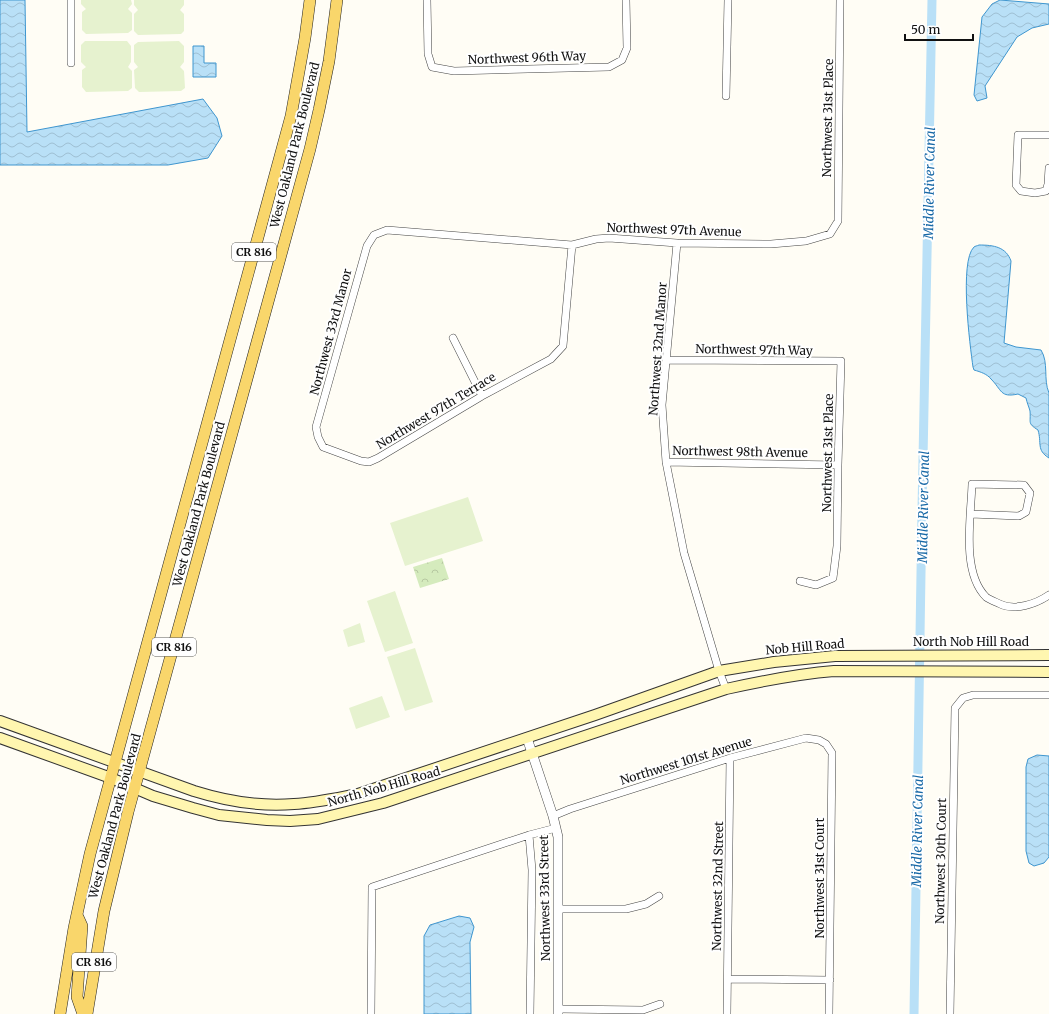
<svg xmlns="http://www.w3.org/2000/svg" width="1049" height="1014" font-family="Merriweather,serif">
<defs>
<pattern id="park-crowns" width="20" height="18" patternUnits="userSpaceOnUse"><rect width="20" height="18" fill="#d5ebbd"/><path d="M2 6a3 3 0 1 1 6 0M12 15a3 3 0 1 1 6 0" fill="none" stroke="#b6c8a1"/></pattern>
<pattern id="water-waves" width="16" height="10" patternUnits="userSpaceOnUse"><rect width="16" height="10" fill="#b9e0f7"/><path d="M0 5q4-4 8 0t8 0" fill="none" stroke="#9ebfd3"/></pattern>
</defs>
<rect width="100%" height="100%" fill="#fffdf5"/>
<!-- park -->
<path fill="url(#park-crowns)" d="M 442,558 L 449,579 L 420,588 L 413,567 Z"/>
<!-- pitch -->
<path fill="#e6f2cf" d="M 81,0 L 131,0 L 132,4 L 128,9 L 132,13 L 132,30 L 128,33 L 86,34 L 82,30 L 82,12 L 86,9 L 81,4 Z
M 134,0 L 184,0 L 184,5 L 180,10 L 184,14 L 184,31 L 181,34 L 138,35 L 134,31 L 134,14 L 138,10 L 134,5 Z
M 85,41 L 127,41 L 131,46 L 131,62 L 128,67 L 132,71 L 132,88 L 128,91 L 86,92 L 82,87 L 82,70 L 86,67 L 81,62 L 81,45 Z
M 179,41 L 184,46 L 184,62 L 180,67 L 184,71 L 185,88 L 181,91 L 139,92 L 135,88 L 134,70 L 138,67 L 134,62 L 134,45 L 138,42 Z
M 468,497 L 483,541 L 405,566 L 390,523 Z
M 395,591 L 413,643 L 385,652 L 367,601 Z
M 360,623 L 365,642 L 348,647 L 343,630 Z
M 415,648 L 433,702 L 405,711 L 387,657 Z
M 382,696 L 390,717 L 356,729 L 349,708 Z"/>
<!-- water -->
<path fill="url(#water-waves)" stroke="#3f96cf" d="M 0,0 L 25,0 L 27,132 L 203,99 L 217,118 L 222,136 L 208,158 L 168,165 L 0,165 Z
M 1000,0 L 1049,4 L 1049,24 L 1032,28 L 1017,37 L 985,86 L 987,98 L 977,101 L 974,95 L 982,17 L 992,4 Z
M 193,46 L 204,46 L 204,63 L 216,63 L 216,77 L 193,77 Z
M 979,245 C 994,245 1006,247 1011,261 L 1004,343 L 1016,347 L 1041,350 C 1049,363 1043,379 1049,393 L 1049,458 C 1036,450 1042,443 1038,430 C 1027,423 1031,423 1030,411 C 1029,407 1027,403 1026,398 L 1018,394 C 1000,398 1002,390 991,379 C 987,374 981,372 974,370 L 973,367 C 970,346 959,261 974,247 C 975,246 977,246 979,245 Z
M 1037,755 L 1049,756 L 1049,857 L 1044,863 L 1034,866 L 1029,863 L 1026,851 L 1026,767 L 1028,759 Z
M 459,916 L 470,918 L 474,927 L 470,942 L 471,1014 L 424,1014 L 424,936 L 430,925 Z"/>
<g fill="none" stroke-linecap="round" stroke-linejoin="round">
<!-- canal -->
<path stroke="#b9e0f7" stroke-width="9" d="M 914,1014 L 922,510 L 932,0"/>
<defs>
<path id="minor" d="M 71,0 L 71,63
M 427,0 L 428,54 L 432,67 L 454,71 L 609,67 L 622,60 L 627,48 L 626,0
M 726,96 L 728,0
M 1049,135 L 1018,135 L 1016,185 L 1021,191 L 1035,193 L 1046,191 L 1048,184 L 1049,168
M 677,243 L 662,405 L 666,462 L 684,553 L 719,671 L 726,689
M 572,245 L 563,346 L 551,359 L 482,396 L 378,458 L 369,462 L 361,461 L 323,447 L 318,437 L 316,427 L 367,246 L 374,235 L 387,230 L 572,245 L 596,239 L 609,238 L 677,243 L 771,244 L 806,241 L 830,234 L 838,221 L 840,0
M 453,338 L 482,396
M 666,360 L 841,361 L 838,465 L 837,546 L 833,578 L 816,585 L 800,581
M 666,462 L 838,465
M 971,514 L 1019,516 L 1026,512 L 1030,493 L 1024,485 L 972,484 C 971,517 961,572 986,597 C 990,600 996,602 1000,604 C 1015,611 1036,604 1049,595
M 553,816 L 570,809 L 730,758 L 806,738 L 819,740 L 826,744 L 832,753 L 829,1014
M 529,835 L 532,870 L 530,1014
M 558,909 L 626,909 L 646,904 L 659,896
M 728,979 L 830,980
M 558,1009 L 643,1010 L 660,1004
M 371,1014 L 372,887 L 529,835 L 556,828
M 727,1014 L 730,758
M 950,1014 L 955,708 L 963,698 L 973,695 L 1049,695"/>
<path id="tertiary" d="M 527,738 L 553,816 L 558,837 L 558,1014"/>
<path id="secondary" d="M 0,721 L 194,791 C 226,801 260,807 294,804 C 315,803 337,798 358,794 L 595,715 L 719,671 L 774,662 L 835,656 L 1049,655
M 0,738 L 111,778 L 153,796 L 193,808 L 219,815 L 267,820 L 290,821 L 318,819 L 383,803 L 726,689 C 762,681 797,674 834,671 L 1049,672"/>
<path id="primary" d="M 77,915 L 82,926 L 77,997 L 83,1014
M 60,1014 L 74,928 L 90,854 L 291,116 L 305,38 L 310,0
M 87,1014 L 104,911 L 128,812 L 310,149 L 319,110 L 329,61 L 337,0"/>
</defs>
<!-- minor casing -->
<use href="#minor" stroke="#444" stroke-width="8"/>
<!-- tertiary casing -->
<use href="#tertiary" stroke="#444" stroke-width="10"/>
<!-- secondary casing -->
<use href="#secondary" stroke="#333" stroke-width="12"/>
<!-- primary casing -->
<use href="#primary" stroke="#222" stroke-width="12"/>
<!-- minor -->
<use href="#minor" stroke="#fff" stroke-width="7"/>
<!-- tertiary -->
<use href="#tertiary" stroke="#fff" stroke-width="9"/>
<!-- secondary -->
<use href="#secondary" stroke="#fff6b0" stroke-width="10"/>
<!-- primary -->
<use href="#primary" stroke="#f9d66b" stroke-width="11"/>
</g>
<g text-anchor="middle" stroke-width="4" stroke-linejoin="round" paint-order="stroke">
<!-- shield labels -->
<g fill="#fff" stroke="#585858" stroke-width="1">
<rect x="232" y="243" width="44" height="18" rx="3"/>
<rect x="152" y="638" width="44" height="18" rx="3"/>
<rect x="72" y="953" width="44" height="18" rx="3"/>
</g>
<g font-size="11" font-weight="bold" fill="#111">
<text x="254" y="256">CR 816</text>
<text x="174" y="651">CR 816</text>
<text x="94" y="966">CR 816</text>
</g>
<!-- street labels -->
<g font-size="12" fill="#111" stroke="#fff">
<text transform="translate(527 58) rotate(-2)" y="4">Northwest 96th Way</text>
<text transform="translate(828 118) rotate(-89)" y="4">Northwest 31st Place</text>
<text transform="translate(295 145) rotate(-76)" y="4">West Oakland Park Boulevard</text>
<text transform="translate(674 230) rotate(2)" y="4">Northwest 97th Avenue</text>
<text transform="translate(331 332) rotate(-75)" y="4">Northwest 33rd Manor</text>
<text transform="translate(658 349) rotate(-86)" y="4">Northwest 32nd Manor</text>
<text transform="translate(754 350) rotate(1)" y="4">Northwest 97th Way</text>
<text transform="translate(436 411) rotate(-31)" y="4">Northwest 97th Terrace</text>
<text transform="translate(740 452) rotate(1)" y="4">Northwest 98th Avenue</text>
<text transform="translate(828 453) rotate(-89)" y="4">Northwest 31st Place</text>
<text transform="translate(199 504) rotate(-75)" y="4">West Oakland Park Boulevard</text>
<text x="971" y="646">North Nob Hill Road</text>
<text transform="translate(805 647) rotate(-5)" y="4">Nob Hill Road</text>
<text transform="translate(686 761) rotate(-17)" y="4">Northwest 101st Avenue</text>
<text transform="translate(384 787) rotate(-16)" y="4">North Nob Hill Road</text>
<text transform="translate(115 816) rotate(-75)" y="4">West Oakland Park Boulevard</text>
<text transform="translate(941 861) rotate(-89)" y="4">Northwest 30th Court</text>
<text transform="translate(820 878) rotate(-90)" y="4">Northwest 31st Court</text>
<text transform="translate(718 886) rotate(-89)" y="4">Northwest 32nd Street</text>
<text transform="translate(545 898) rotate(-91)" y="4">Northwest 33rd Street</text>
</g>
<!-- water labels -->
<g font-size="13" font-style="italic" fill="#1768a6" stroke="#fff">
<text transform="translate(929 183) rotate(-89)" y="5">Middle River Canal</text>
<text transform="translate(923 507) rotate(-89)" y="5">Middle River Canal</text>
<text transform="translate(917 831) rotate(-89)" y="5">Middle River Canal</text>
</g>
</g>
<!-- scale -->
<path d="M905 34v6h68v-6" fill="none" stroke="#111111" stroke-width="2"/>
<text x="911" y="34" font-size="12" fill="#111111" stroke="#ffffff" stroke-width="3" paint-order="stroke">50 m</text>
</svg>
